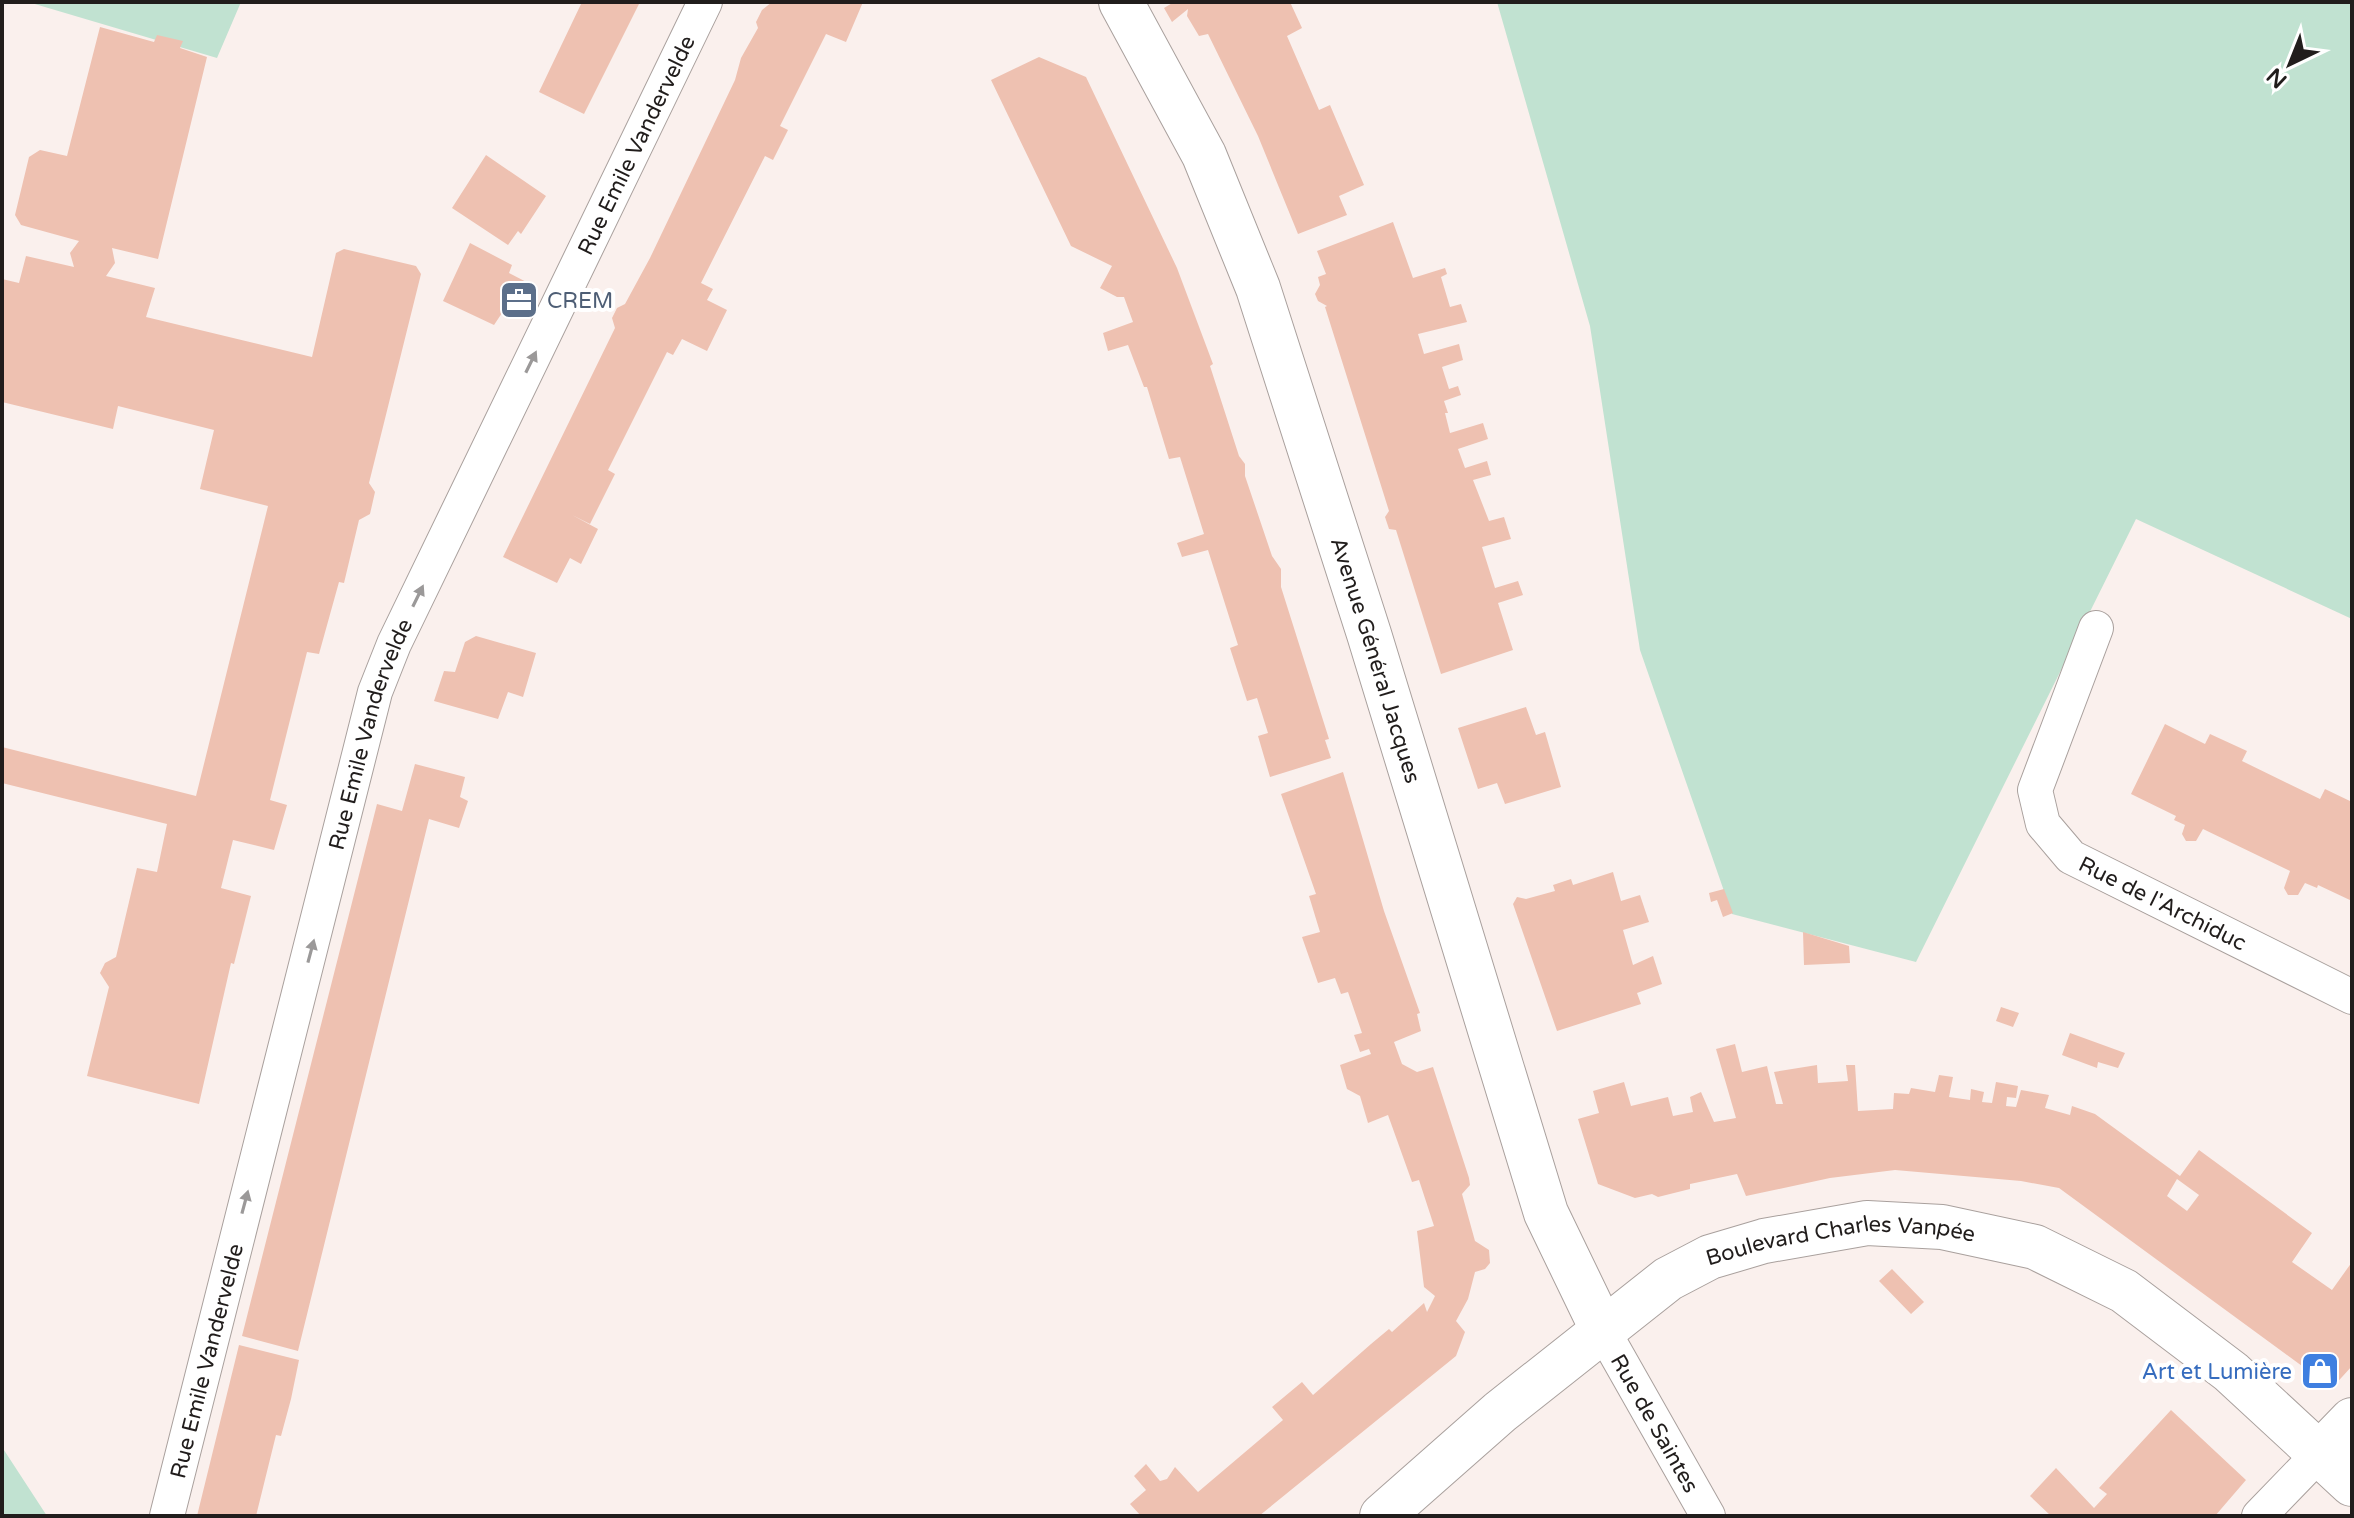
<svg xmlns="http://www.w3.org/2000/svg" width="2354" height="1518" font-family="'Varela Round',sans-serif">
<rect width="100%" height="100%" fill="#faf0ed"/>
<!-- green -->
<path fill="#c1e2d1" d="M 28,2 L 241,2 L 217,58 Z
M 1497,2 L 2352,2 L 2352,619 L 2136,519 L 1916,962 L 1732,914 L 1640,650 L 1590,326 Z
M 2,1447 L 47,1516 L 2,1516 Z"/>
<!-- building -->
<path fill="#eec1b1" fill-rule="evenodd" d="M 582,2 L 640,2 L 584,114 L 539,92 Z
M 772,2 L 863,2 L 846,42 L 826,34 L 780,126 L 788,130 L 773,160 L 765,156 L 701,283 L 713,289 L 707,300 L 727,310 L 707,351 L 682,339 L 673,355 L 667,352 L 608,470 L 615,474 L 590,524 L 572,515 L 598,529 L 581,564 L 570,558 L 557,583 L 503,557 L 615,328 L 612,318 L 617,308 L 625,304 L 650,258 L 735,80 L 741,58 L 758,28 L 756,22 L 762,10 Z
M 1174,2 L 1290,2 L 1302,28 L 1287,36 L 1319,110 L 1330,105 L 1364,185 L 1339,196 L 1347,215 L 1298,234 L 1258,136 L 1208,34 L 1199,36 L 1187,16 L 1188,9 L 1172,22 L 1164,8 Z
M 100,27 L 154,42 L 157,35 L 183,41 L 180,48 L 207,57 L 158,259 L 112,248 L 115,263 L 106,276 L 155,288 L 146,317 L 312,357 L 336,253 L 344,249 L 416,266 L 421,274 L 369,483 L 375,492 L 370,514 L 359,520 L 344,583 L 339,582 L 319,654 L 307,652 L 270,800 L 287,805 L 274,850 L 233,840 L 221,888 L 251,896 L 234,964 L 231,963 L 199,1104 L 87,1076 L 109,987 L 100,973 L 105,963 L 116,957 L 137,868 L 157,872 L 167,824 L 2,783 L 2,747 L 196,796 L 268,506 L 200,489 L 214,430 L 118,406 L 113,429 L 2,402 L 2,279 L 19,283 L 26,256 L 74,267 L 70,253 L 79,241 L 21,225 L 15,215 L 29,157 L 40,150 L 67,156 Z
M 1039,57 L 1086,77 L 1177,268 L 1213,364 L 1210,366 L 1239,456 L 1245,464 L 1245,476 L 1272,556 L 1281,569 L 1281,587 L 1329,739 L 1325,740 L 1331,758 L 1270,777 L 1258,736 L 1268,733 L 1257,698 L 1247,701 L 1230,648 L 1238,645 L 1208,550 L 1182,557 L 1177,543 L 1204,534 L 1180,457 L 1169,459 L 1147,387 L 1144,387 L 1128,345 L 1108,351 L 1103,333 L 1133,322 L 1124,297 L 1117,297 L 1100,288 L 1112,266 L 1071,246 L 991,80 Z
M 486,155 L 546,196 L 521,234 L 518,231 L 508,245 L 452,208 Z
M 1393,222 L 1413,278 L 1445,268 L 1447,274 L 1441,277 L 1450,307 L 1461,304 L 1467,322 L 1418,334 L 1424,354 L 1459,344 L 1463,360 L 1442,367 L 1449,389 L 1458,386 L 1461,395 L 1444,401 L 1448,413 L 1445,413 L 1450,433 L 1483,423 L 1488,439 L 1458,449 L 1465,468 L 1487,461 L 1491,475 L 1473,480 L 1489,521 L 1504,517 L 1511,539 L 1482,547 L 1495,588 L 1518,581 L 1523,595 L 1498,603 L 1513,650 L 1441,674 L 1396,530 L 1389,529 L 1385,517 L 1389,511 L 1325,307 L 1327,306 L 1318,301 L 1315,294 L 1320,285 L 1318,277 L 1326,274 L 1317,251 Z
M 470,243 L 512,265 L 509,273 L 536,287 L 521,318 L 504,310 L 494,325 L 443,301 Z
M 476,636 L 536,653 L 523,697 L 508,692 L 498,719 L 434,701 L 444,671 L 455,672 L 465,642 Z
M 1526,707 L 1536,735 L 1545,732 L 1561,787 L 1505,804 L 1497,783 L 1478,789 L 1458,728 Z
M 2165,724 L 2205,744 L 2210,734 L 2247,751 L 2242,761 L 2320,799 L 2325,789 L 2352,802 L 2352,901 L 2318,885 L 2317,888 L 2305,883 L 2298,895 L 2288,895 L 2284,888 L 2290,871 L 2203,829 L 2196,841 L 2186,841 L 2182,834 L 2185,825 L 2174,820 L 2176,816 L 2131,794 Z
M 415,764 L 465,777 L 460,797 L 468,801 L 459,828 L 429,819 L 298,1351 L 242,1336 L 377,804 L 402,811 Z
M 1343,772 L 1384,911 L 1420,1013 L 1417,1014 L 1421,1031 L 1394,1042 L 1402,1064 L 1417,1072 L 1433,1067 L 1469,1178 L 1470,1185 L 1462,1194 L 1475,1241 L 1489,1250 L 1490,1263 L 1485,1269 L 1475,1272 L 1468,1299 L 1456,1321 L 1465,1332 L 1456,1356 L 1259,1516 L 1141,1516 L 1130,1504 L 1146,1490 L 1134,1476 L 1146,1464 L 1160,1481 L 1167,1479 L 1175,1467 L 1198,1492 L 1283,1420 L 1272,1407 L 1302,1382 L 1313,1395 L 1371,1344 L 1389,1329 L 1392,1332 L 1424,1303 L 1427,1312 L 1435,1296 L 1424,1287 L 1417,1231 L 1434,1226 L 1419,1180 L 1412,1182 L 1388,1115 L 1368,1123 L 1360,1096 L 1347,1089 L 1340,1065 L 1371,1054 L 1369,1049 L 1360,1052 L 1354,1035 L 1362,1033 L 1348,992 L 1341,994 L 1335,978 L 1318,983 L 1302,937 L 1320,932 L 1309,896 L 1316,894 L 1281,794 Z
M 1613,872 L 1621,901 L 1640,895 L 1649,922 L 1623,930 L 1633,965 L 1653,956 L 1662,984 L 1637,993 L 1641,1004 L 1557,1031 L 1513,904 L 1517,897 L 1526,899 L 1555,891 L 1553,885 L 1571,879 L 1573,885 Z
M 1724,889 L 1733,913 L 1723,917 L 1717,900 L 1711,902 L 1709,893 Z
M 1803,932 L 1849,946 L 1850,963 L 1804,965 Z
M 2001,1007 L 2019,1013 L 2013,1027 L 1996,1021 Z
M 2070,1033 L 2125,1053 L 2118,1068 L 2098,1062 L 2097,1068 L 2062,1055 Z
M 1735,1044 L 1742,1072 L 1767,1066 L 1776,1104 L 1783,1104 L 1774,1072 L 1817,1065 L 1818,1083 L 1848,1081 L 1846,1065 L 1855,1065 L 1858,1111 L 1893,1109 L 1894,1093 L 1909,1094 L 1911,1088 L 1935,1092 L 1939,1075 L 1953,1077 L 1949,1097 L 1970,1100 L 1971,1089 L 1984,1092 L 1982,1102 L 1992,1103 L 1996,1082 L 2018,1086 L 2016,1098 L 2007,1097 L 2006,1106 L 2016,1107 L 2021,1090 L 2049,1095 L 2045,1108 L 2070,1115 L 2072,1106 L 2095,1114 L 2180,1176 L 2199,1150 L 2312,1233 L 2292,1262 L 2332,1290 L 2352,1262 L 2352,1366 L 2332,1388 L 2059,1188 L 2021,1181 L 1895,1170 L 1830,1178 L 1746,1196 L 1737,1174 L 1690,1184 L 1690,1189 L 1658,1197 L 1652,1194 L 1635,1198 L 1598,1184 L 1578,1119 L 1599,1113 L 1593,1091 L 1624,1082 L 1631,1106 L 1668,1097 L 1673,1116 L 1693,1112 L 1690,1097 L 1701,1092 L 1714,1122 L 1736,1118 L 1716,1049 ZM 2177,1179 L 2199,1195 L 2187,1211 L 2167,1196 Z
M 1892,1269 L 1924,1302 L 1911,1314 L 1879,1281 Z
M 239,1345 L 299,1360 L 291,1399 L 281,1436 L 276,1435 L 256,1516 L 197,1516 Z
M 2171,1410 L 2246,1480 L 2215,1516 L 2051,1516 L 2030,1496 L 2056,1468 L 2094,1508 L 2107,1494 L 2099,1488 Z"/>
<g fill="none" stroke-linecap="round" stroke-linejoin="round">
<defs>
<g id="minor">
<path id="s1" d="M 2096,628 L 2035,790 L 2043,824 L 2071,857 L 2352,997"/>
<path id="s2" d="M 1602,1329 L 1708,1516"/>
<path id="s3" d="M 167,1516 L 375,692 L 394,644 L 705,2"/>
<path d="M 2259,1516 L 2320,1453"/>
</g>
<g id="secondary">
<path id="s4" d="M 1121,2 L 1204,155 L 1258,288 L 1369,634 L 1546,1213 L 1602,1329"/>
<path d="M 2320,1453 L 2352,1420"/>
<path id="s5" d="M 1382,1516 L 1500,1412 L 1668,1279 L 1710,1257 L 1764,1241 L 1867,1223 L 1942,1227 L 2035,1247 L 2124,1291 L 2231,1372 L 2352,1484"/>
</g>
</defs>
<!-- minor casing -->
<use href="#minor" stroke="#a9a09d" stroke-width="36"/>
<!-- secondary casing -->
<use href="#secondary" stroke="#a9a09d" stroke-width="46"/>
<!-- minor -->
<use href="#minor" stroke="#fff" stroke-width="34"/>
<!-- secondary -->
<use href="#secondary" stroke="#fff" stroke-width="44"/>
</g>
<!-- one-way arrows -->
<defs><path id="oneway-solid" d="M-6-.8H1V-3.2L6.5 0L1 3.2V.8H-6Z" transform="scale(2)"/></defs>
<g fill="#9b9999">
<use href="#oneway-solid" transform="translate(531 362) rotate(-64)"/>
<use href="#oneway-solid" transform="translate(418 596) rotate(-64)"/>
<use href="#oneway-solid" transform="translate(311 951) rotate(-75)"/>
<use href="#oneway-solid" transform="translate(245 1202) rotate(-75)"/>
</g>
<!-- icons -->
<defs>
<symbol id="office-square" viewBox="-11 -11 22 22"><rect x="-9" y="-9" width="18" height="18" rx="4" fill="#5c6f8a" stroke="#fff"/><path d="M-6-3h4V-5.5h4V-3h4V5H-6ZM-1-4.5V-3h2v-1.5ZM-6 0V1H6V0Z" fill="#fff"/></symbol>
<symbol id="shop-square" viewBox="-11 -11 22 22"><rect x="-9" y="-9" width="18" height="18" rx="4" fill="#3f7fe0" stroke="#fff"/><path d="M-5-2.5h2.3a2.7 3.5 0 0 1 5.4 0H5L5.5 6h-11ZM-1.5-2.5h3a1.5 2.3 0 0 0-3 0Z" fill="#fff"/></symbol>
</defs>
<g fill-rule="evenodd">
<use href="#office-square" x="497" y="278" width="44" height="44"/>
<use href="#shop-square" x="2298" y="1349" width="44" height="44"/>
</g>
<g text-anchor="middle" stroke-width="8" stroke-linejoin="round" paint-order="stroke">
<!-- street labels -->
<g font-size="22" fill="#211d1c" stroke="#fff">
<text dy="8" stroke="none"><textPath href="#s3" startOffset="1456">Rue Emile Vandervelde</textPath></text>
<text dy="8" stroke="none"><textPath href="#s4" startOffset="708">Avenue Général Jacques</textPath></text>
<text dy="8" stroke="none"><textPath href="#s3" startOffset="808">Rue Emile Vandervelde</textPath></text>
<text dy="8" stroke="none"><textPath href="#s1" startOffset="354">Rue de l'Archiduc</textPath></text>
<text dy="8" stroke="none"><textPath href="#s5" startOffset="552">Boulevard Charles Vanpée</textPath></text>
<text dy="8" stroke="none"><textPath href="#s3" startOffset="160">Rue Emile Vandervelde</textPath></text>
<text dy="8" stroke="none"><textPath href="#s2" startOffset="108">Rue de Saintes</textPath></text>
</g>
<!-- service labels -->
<g font-size="22" fill="#4e5e75" stroke="#fff" text-anchor="start">
<text x="547" y="308">CREM</text>
</g>
<!-- shop labels -->
<g font-size="22" fill="#366cbe" stroke="#fff" text-anchor="end">
<text x="2292" y="1379">Art et Lumière</text>
</g>
</g>
<!-- border -->
<rect width="2354" height="1518" fill="none" stroke="#211d1c" stroke-width="8"/>
<!-- north arrow -->
<g transform="translate(2290 64) rotate(223)" stroke="#ffffff" stroke-width="6" paint-order="stroke">
<path d="M0-6L14 30L0 20L-14 30Z" fill="#211d1c"/>
<text y="-12" font-size="22" font-weight="bold" text-anchor="middle" fill="#211d1c">N</text>
</g>
</svg>
